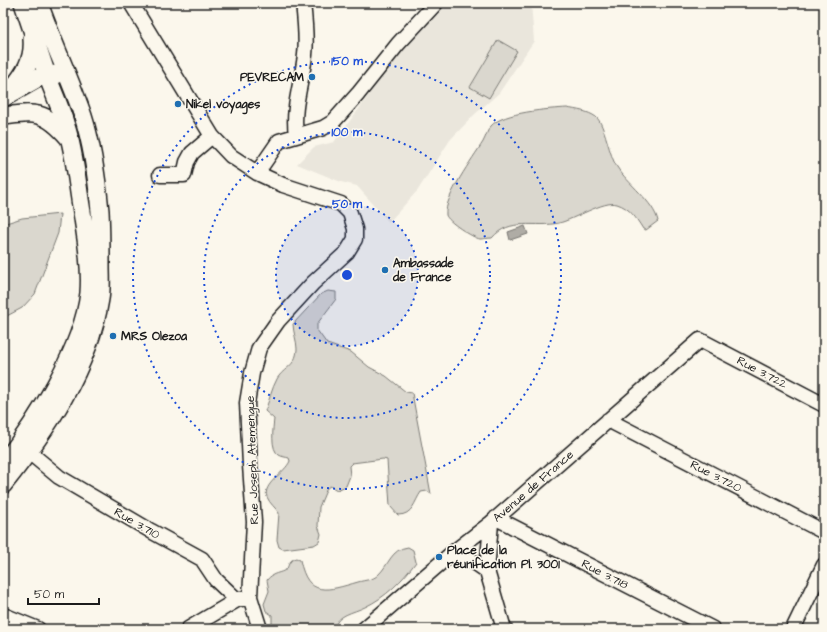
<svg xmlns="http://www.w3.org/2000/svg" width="827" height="632" font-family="'Architects Daughter',sans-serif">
<rect width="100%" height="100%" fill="#fbf7ec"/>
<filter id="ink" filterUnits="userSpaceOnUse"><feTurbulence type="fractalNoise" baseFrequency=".025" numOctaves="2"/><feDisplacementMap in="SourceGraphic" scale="8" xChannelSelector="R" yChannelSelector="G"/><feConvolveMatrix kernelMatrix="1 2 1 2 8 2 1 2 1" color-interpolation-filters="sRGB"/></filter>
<g filter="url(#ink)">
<!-- built -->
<path fill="#eae6dc" d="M 449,3 L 531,3 L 534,41 L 499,93 L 474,115 L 450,140 L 418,190 L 389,222 L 357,186 L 341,182 L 297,164 L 314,147 L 334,142 L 364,102 L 398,52 Z"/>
<!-- green -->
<path fill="#dad7ce" stroke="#7b7a75" d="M 498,40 L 517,51 L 489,98 L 470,87 Z
M 567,108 C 577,110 588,111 596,117 C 605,124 609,156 617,167 C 627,183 654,202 658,221 L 646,230 L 643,229 C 636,218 630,208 617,204 C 604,200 573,220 559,223 C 535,228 510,217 492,238 C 488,238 483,239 480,239 C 473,238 447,221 446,215 C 444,197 473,158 483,142 C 486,137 487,130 491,126 C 503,112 549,109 567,108 Z
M 60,214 L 58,233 L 35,294 L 22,308 L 3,318 L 3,224 L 22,218 Z
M 328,291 L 336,292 L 336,299 L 317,324 L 317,330 L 327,344 L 351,352 L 369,367 L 386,376 L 406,392 L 412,393 L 431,494 L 427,491 L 421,492 C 414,502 413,515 398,515 L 390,506 L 387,460 L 383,459 L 352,463 L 349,466 L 350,476 L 346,486 L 337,490 L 330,486 L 327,488 L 319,507 L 318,526 L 321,534 L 319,542 L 314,545 L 283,549 L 279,547 L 277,540 L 279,513 C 275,507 270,504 267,497 C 262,484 285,473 290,461 L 289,458 C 286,457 282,457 279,455 C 270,450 273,428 274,419 L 265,411 C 269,401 272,388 277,379 C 284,367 296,367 297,349 C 297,341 293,332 293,324 L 321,294 Z
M 408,547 L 413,550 L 416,562 C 402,581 386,597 365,607 C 353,613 337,614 334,629 L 285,629 L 272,624 L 272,615 L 266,611 L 264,604 L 269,591 L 267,580 C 273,572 280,574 287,569 C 289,563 290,560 296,558 L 300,560 C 308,598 327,591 358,582 C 365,580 373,580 378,575 C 389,565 391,549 408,547 Z"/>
<!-- water -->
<path fill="#afaca5" stroke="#74726e" d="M 525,226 L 528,234 L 510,240 L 508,232 Z"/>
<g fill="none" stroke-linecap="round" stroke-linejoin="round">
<defs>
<path id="minor" d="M 131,3 L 201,118 L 212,136 L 231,156 L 257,173 L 283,185 L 341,204 L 350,213 L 355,229 L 355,239 L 347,252 L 313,283 L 278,321 L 259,348 L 252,373 L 247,403 L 250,465 L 254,522 L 250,597 L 260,629
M 296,135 C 292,107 302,83 305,55 C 307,38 305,21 303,3
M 257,173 L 279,141 L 323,128 L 333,122 L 358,94 L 398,44 L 436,3
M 160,175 L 184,175 L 187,162 L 192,153 L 212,136
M 608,420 L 824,532
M 29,452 L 59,477 L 151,531 L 202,559 L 216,580 L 237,600
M 496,518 L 713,629
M 451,554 L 471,560 L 487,571 L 504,629
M 487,571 L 491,523
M 3,619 L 6,616 L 38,629
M 188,629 L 237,600 L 245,598
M 364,629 L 451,554 L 491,523 L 700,340 L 824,405
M 793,629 L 824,565"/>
<path id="major" d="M 11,90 C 24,74 34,60 32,39
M 3,98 L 47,73 L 56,75
M 3,116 C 36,112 45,111 68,137
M 3,464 C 37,421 83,348 89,293 C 91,266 86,238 82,212 C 77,183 75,153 66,126 C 61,108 53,92 47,75 C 39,51 31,27 23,3
M 3,485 C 46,431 89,369 100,299 C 102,288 101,277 101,266 C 101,247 101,230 100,211 C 97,179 93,147 83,116 C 70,78 52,41 39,3"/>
</defs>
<!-- minor casing -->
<use href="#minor" stroke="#1c1c1c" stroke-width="17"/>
<!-- major casing -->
<use href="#major" stroke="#1c1c1c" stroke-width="20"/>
<!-- minor -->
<use href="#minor" stroke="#fbf7ec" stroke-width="14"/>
<!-- major -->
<use href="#major" stroke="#fbf7ec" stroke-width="17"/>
</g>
</g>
<!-- distance rings -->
<circle cx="347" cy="275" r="71" fill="#1d4ed8" fill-opacity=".12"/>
<g fill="none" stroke="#1d4ed8" stroke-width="2" stroke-dasharray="2 4">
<circle cx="347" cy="275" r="71"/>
<circle cx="347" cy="275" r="143"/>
<circle cx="347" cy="275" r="214"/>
</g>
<!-- markers -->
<g fill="#1f6fb2" stroke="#fbf7ec" stroke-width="1.5">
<circle cx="312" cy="77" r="4"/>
<circle cx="178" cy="104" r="4"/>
<circle cx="385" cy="270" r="4"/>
<circle cx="113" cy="336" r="4"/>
<circle cx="439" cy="557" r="4"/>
</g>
<g text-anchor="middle" stroke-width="3" stroke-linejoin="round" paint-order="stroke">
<!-- poi labels -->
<g font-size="12" font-weight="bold" fill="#1c1c1c" stroke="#fbf7ec" text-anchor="start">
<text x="304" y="81" text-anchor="end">PEVRECAM</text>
<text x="186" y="108">Nikel voyages</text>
<text x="393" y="267">Ambassade<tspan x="393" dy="14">de France</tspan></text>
<text x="121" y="340">MRS Olezoa</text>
<text x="447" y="554">Place de la<tspan x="447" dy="14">réunification Pl. 3001</tspan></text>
</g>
<!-- street labels -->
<g font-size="12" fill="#1c1c1c" stroke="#fbf7ec">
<text transform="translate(762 372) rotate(28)" y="4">Rue 3.722</text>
<text transform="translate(252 460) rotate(-92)" y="4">Rue Joseph Atemengue</text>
<text transform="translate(716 476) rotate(27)" y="4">Rue 3.720</text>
<text transform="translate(533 486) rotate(-41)" y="4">Avenue de France</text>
<text transform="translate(137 523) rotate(30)" y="4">Rue 3.710</text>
<text transform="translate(605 574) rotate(27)" y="4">Rue 3.718</text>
</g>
</g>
<circle cx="347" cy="275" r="6" fill="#1d4ed8" stroke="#fbf7ec" stroke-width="2"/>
<g font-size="12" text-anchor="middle" font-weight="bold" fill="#1d4ed8" stroke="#fbf7ec" stroke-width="3" stroke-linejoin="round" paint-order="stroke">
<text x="347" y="65">150 m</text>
<text x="347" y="136">100 m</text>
<text x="347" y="208">50 m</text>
</g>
<!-- margin -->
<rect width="827" height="632" fill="none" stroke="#fbf7ec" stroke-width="16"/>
<rect x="8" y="8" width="811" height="616" fill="none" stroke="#1c1c1c" stroke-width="1.5" filter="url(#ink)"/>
<!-- scale -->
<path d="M28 598v6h71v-6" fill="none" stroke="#1c1c1c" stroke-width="2"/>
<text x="34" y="598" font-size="12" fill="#1c1c1c" stroke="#fbf7ec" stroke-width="3" paint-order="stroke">50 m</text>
</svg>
